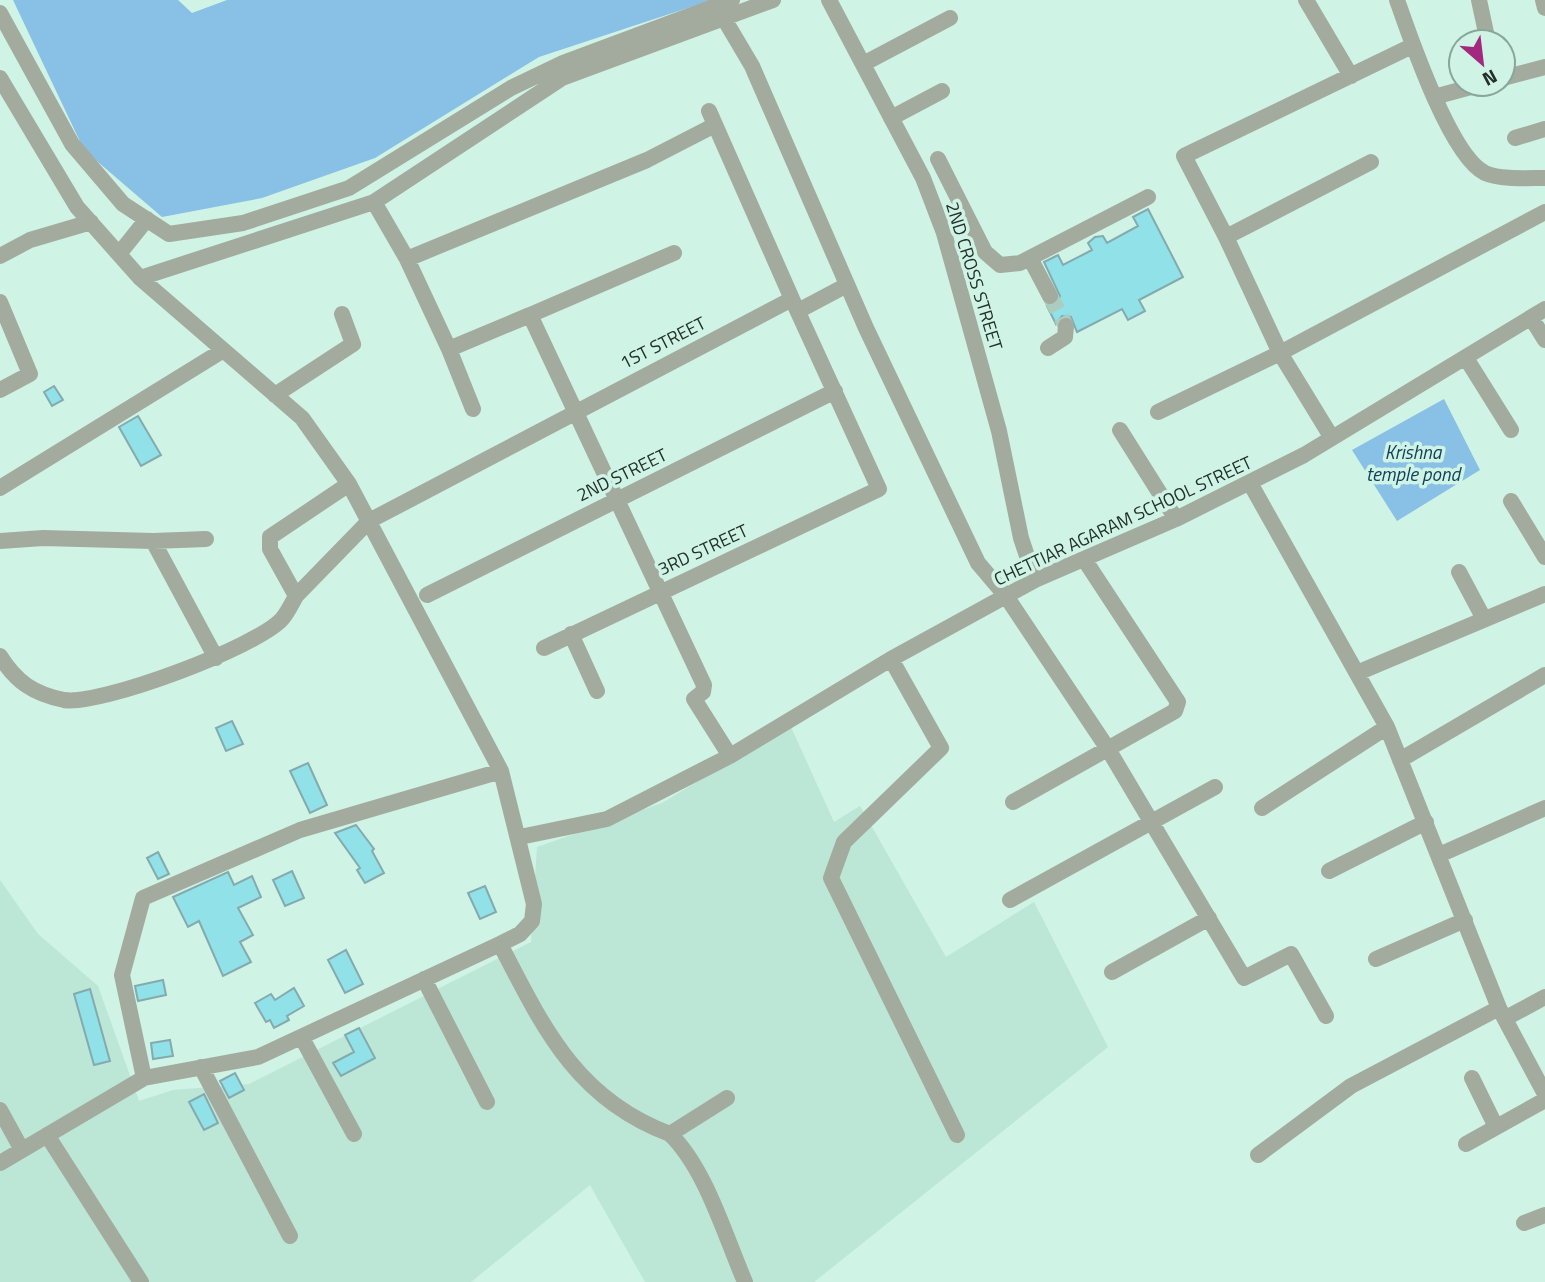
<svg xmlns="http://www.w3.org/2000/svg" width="1545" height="1282" font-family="'Titillium Web',sans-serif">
<rect width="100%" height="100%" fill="#cff3e4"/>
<!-- built -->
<path fill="#bce6d5" d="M 790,725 L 834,822 L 860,806 L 946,957 L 1034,902 L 1108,1047 L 814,1282 L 645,1282 L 590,1185 L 471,1282 L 0,1282 L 0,880 L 38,934 L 98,986 L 139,1101 L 173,1090 L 249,1084 L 531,942 L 537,847 L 662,803 Z"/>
<!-- water -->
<path fill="#88c0e6" d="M 13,0 L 178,0 L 192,13 L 227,0 L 712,0 L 539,57 L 375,158 L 262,198 L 162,217 L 84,150 Z
M 1444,399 L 1480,470 L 1397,521 L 1352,450 Z"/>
<!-- building -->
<path fill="#90e1e8" stroke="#84aaae" stroke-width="2" d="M 1148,209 L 1183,277 L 1139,300 L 1145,311 L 1128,320 L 1122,309 L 1077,332 L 1071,317 L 1062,316 L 1056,324 L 1047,306 L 1055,305 L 1060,296 L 1044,262 L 1058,255 L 1063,265 L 1092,250 L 1088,243 L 1095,237 L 1103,236 L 1107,243 L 1138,226 L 1133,217 Z
M 54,386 L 63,400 L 52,406 L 44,392 Z
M 138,416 L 161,455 L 141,466 L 119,427 Z
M 232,721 L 243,744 L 226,751 L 216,728 Z
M 308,763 L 327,805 L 310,813 L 290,771 Z
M 356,825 L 374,849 L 372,851 L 384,873 L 365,883 L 357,870 L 360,868 L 335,833 Z
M 158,852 L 169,874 L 158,879 L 147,858 Z
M 292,871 L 304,898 L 285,906 L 273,880 Z
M 228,872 L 234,885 L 252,876 L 261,897 L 238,908 L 253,935 L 240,942 L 251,962 L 223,976 L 199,921 L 188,927 L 173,897 Z
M 485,886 L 496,912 L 480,919 L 468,893 Z
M 346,950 L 363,984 L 345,993 L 328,960 Z
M 163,980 L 166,995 L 138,1001 L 135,986 Z
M 294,988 L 304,1006 L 287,1016 L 289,1020 L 274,1028 L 270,1020 L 266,1022 L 255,1003 L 271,994 L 275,1000 Z
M 90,989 L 110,1061 L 94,1065 L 74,994 Z
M 359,1028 L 375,1058 L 341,1076 L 333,1063 L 354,1052 L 345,1035 Z
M 170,1040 L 173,1056 L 153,1059 L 151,1043 Z
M 235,1073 L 244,1090 L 229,1098 L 220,1081 Z
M 204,1094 L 218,1123 L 204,1130 L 189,1102 Z"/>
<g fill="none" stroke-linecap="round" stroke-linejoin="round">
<!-- minor-tunnel -->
<path stroke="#acccbf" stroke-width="16" stroke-dasharray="16 8" stroke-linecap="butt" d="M 1050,296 L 1066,326"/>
<!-- minor -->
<path stroke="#a3ab9f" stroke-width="16" d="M 829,0 L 923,178 L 944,233 L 999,431 L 1021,538 L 1035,580
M 1306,0 L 1351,76
M 1397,0 C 1410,37 1450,156 1485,173 C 1501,180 1528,178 1545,178
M 1479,0 L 1488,42
M 1543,0 L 1545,8
M 0,13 L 72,144 L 123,204 L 169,234 L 243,223 L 349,188 L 511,88 L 563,63 L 732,0
M 723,17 L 752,66 L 866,328 L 978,563 L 1006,596 L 1108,749 L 1244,978 L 1291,954 L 1326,1016
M 863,64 L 950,18
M 0,78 L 77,207 L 140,278 L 302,418 L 349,484 L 501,771 L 534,904 L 532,921 L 520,934 L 500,944 L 258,1057 L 144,1078 L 0,1163
M 1503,78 L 1545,67
M 1434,97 L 1482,84
M 709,111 L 792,299
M 891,118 L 942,91
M 1515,138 L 1545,129
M 938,159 L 985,252 L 1000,265 L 1020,263 L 1148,197
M 374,202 L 407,259 L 449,349 L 530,315 L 704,685 L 703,692 L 694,699 L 730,756
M 1226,237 L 1371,162
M 119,254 L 147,219
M 0,256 L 30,240 L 91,222
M 1030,258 L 1050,296
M 407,259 L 647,160 L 715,125
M 140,278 L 374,202 L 562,78 L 773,0
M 0,302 L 30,374 L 0,390
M 798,311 L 847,285
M 530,315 L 674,253
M 1532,319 L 1545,340
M 1048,348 L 1065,337 L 1066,326
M 449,349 L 473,409
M 1466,358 L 1511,430
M 275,395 L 353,344 L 342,314
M 1158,412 L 1280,353 L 1545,212
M 1120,430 L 1176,519
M 1332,438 L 1280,353 L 1226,237 L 1184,156 L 1412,46
M 1250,483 L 1387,727 L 1499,1008 L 1545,1094
M 349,484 L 270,537 L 270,549 L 296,596 L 369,521 L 792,299 L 879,489 L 544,648
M 0,488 L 222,351
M 1511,501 L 1545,557
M 0,541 L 43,538 L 153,541 L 216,658
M 153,541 L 206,539
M 1459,572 L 1484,619
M 427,595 L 835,391
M 571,634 L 597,691
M 0,656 C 16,682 34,694 64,700 C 100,706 257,647 282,619 C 288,612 292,603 296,596
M 891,659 L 941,748 L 844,842 L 831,878 L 957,1135
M 1357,673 L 1545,594
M 1400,760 L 1545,675
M 1013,802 L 1175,711 L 1178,702 L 1084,559
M 1262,808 L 1387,727
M 520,837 L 607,819 L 730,756 L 891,659 L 1035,580 L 1176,519 L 1304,455 L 1545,309
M 1439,855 L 1545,808
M 1329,871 L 1426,822
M 1010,900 L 1215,787
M 500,944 C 543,1027 576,1099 670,1134 L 727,1098
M 1376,959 L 1465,920
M 1112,972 L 1209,918
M 424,979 L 487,1102
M 1506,1018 L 1545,997
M 302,1038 L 354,1134
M 201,1067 L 290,1236
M 144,1078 L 122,975 L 143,898 L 300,830 L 501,771
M 1472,1078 L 1496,1127
M 0,1110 L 22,1150
M 670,1134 C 706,1169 725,1236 745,1282
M 47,1135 L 141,1282
M 1466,1144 L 1545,1100
M 1258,1155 L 1351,1086 L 1499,1008
M 1524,1223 L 1545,1215"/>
</g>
<g text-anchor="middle" stroke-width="7" stroke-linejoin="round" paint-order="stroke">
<!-- street labels -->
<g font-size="18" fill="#222f2a" stroke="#cff3e4">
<text transform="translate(974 276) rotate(73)" y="6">2ND CROSS STREET</text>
<text transform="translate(663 343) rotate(-27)" y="6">1ST STREET</text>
<text transform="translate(622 475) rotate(-26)" y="6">2ND STREET</text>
<text transform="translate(1123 521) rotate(-25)" y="6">CHETTIAR AGARAM SCHOOL STREET</text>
<text transform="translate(703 550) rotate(-25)" y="6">3RD STREET</text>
</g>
<!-- water labels -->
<g font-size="19" font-style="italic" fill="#113e58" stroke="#cff3e4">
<text x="1413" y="459">Krishna<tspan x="1413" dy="22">temple pond</tspan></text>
</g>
</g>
<!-- north arrow -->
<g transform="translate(1482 63) rotate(152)"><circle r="33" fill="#cff3e4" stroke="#8aa59a" stroke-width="2"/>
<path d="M0-5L12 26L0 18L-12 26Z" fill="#a3297e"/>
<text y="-10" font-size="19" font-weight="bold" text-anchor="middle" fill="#222f2a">N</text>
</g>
</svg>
